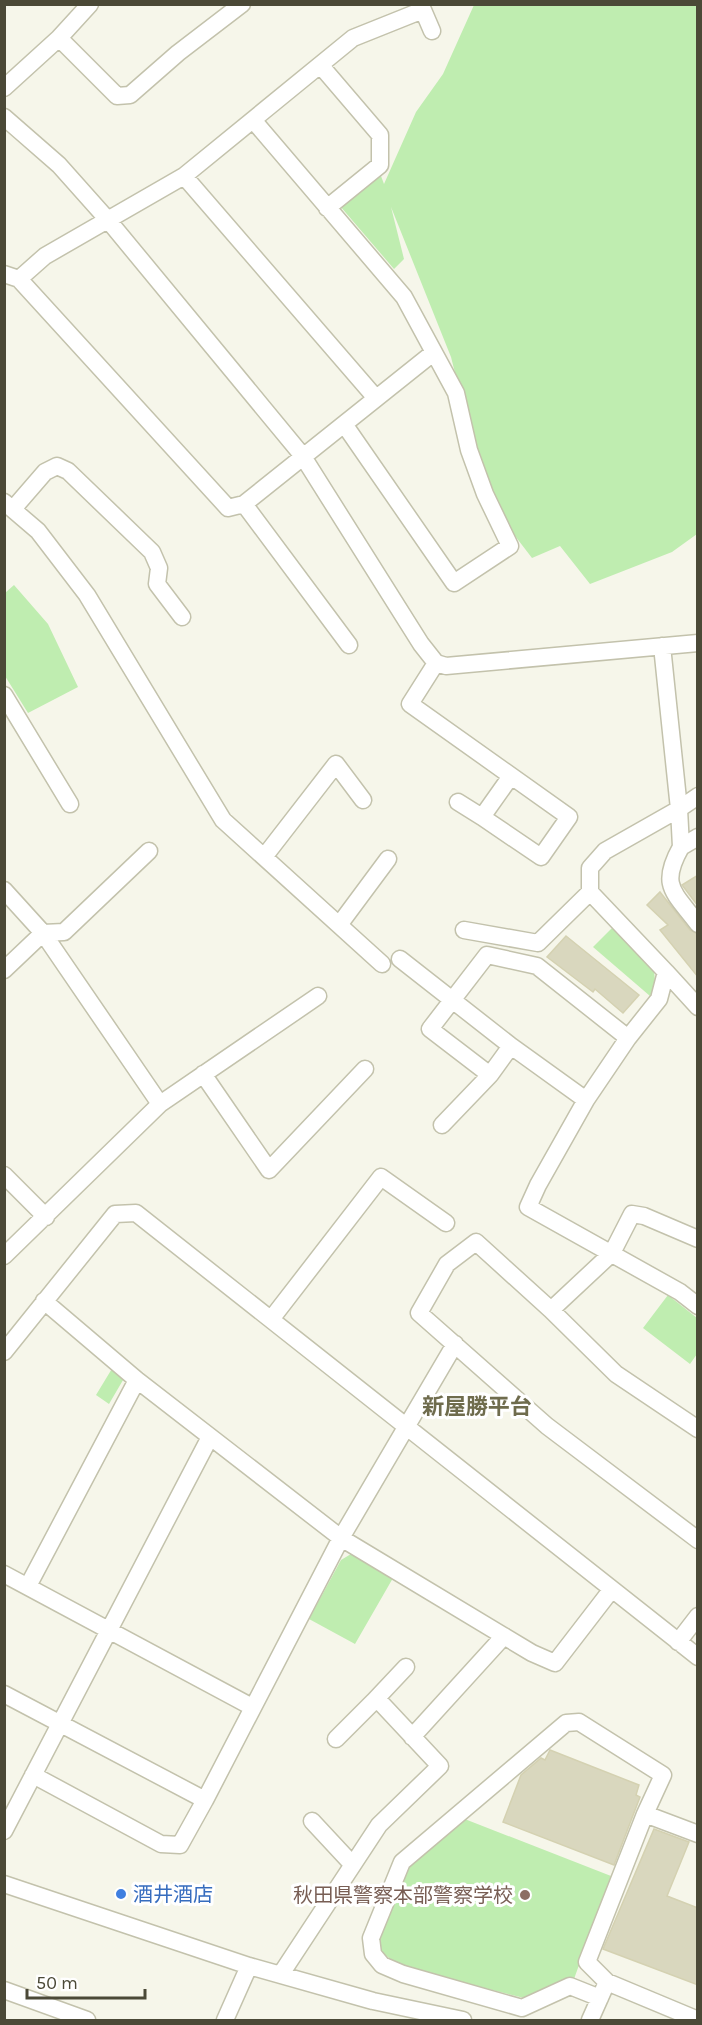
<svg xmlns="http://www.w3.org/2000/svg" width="702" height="2025" font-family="Karla,'Noto Sans JP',sans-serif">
<rect width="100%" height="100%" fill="#f6f6ea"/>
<!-- green -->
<path fill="#bfedb0" d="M 474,5 L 697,5 L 697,534 L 672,552 L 590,584 L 560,546 L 532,558 L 502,519 L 476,456 L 451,357 L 391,207 L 404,259 L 394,269 L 340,206 L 381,176 L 384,184 L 416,112 L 443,74 Z
M 14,585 L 48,624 L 78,687 L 28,713 L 5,676 L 5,593 Z
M 614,926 C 635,945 667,965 650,996 L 593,947 Z
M 668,1295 L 697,1318 L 697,1354 L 690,1364 L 643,1328 Z
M 113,1367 L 126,1375 L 109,1404 L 96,1395 Z
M 351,1554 L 393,1578 L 355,1644 L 309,1619 L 341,1560 Z
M 457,1816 L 611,1876 L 574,1979 L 528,1999 L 405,1968 L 380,1952 L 379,1939 L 405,1863 Z"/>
<!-- building -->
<path fill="#d9d7be" stroke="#d4d1b1" stroke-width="1.5" d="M 698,875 L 698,906 L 682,885 Z
M 660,892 L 690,930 L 698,934 L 698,977 L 660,930 L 668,925 L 647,905 Z
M 566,936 L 639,995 L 623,1013 L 595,989 L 593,992 L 547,957 Z
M 550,1750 L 639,1785 L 636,1795 L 640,1797 L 614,1865 L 503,1822 L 521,1775 L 541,1758 L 545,1760 Z
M 654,1829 L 689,1842 L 667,1896 L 698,1908 L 698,1985 L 603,1949 Z"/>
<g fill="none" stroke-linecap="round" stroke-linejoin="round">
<defs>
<path id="minor" d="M 59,38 L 117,96 L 130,95 L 178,53 L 242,4
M 321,66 L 380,135 L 380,165 L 327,208
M 4,88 L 59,38 L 90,4
M 4,117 L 59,165 L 108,220 L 302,455 L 421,644 L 436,663 L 446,666 L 698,643
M 253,120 L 404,297 L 456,393 L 469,450 L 485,494 L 510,546 L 454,583 L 344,424
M 184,176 L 375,397
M 4,274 L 19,279
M 4,502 L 38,531 L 87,595 L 223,820 L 382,964
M 244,504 L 228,508 L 19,279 L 45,256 L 184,176 L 353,38 L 423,10 L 432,31
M 13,509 L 45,472 L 57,466 L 68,471 L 152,552 L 159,568 L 157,584 L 182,617
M 349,645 L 244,504 L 433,353
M 662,646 L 679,809 L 605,851 L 590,868 L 590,892 L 666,972 L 659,999 L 628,1038 L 586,1100 L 538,1185 L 528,1207 L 680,1292 L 698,1306
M 436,663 L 410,704 L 569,817 L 541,857 L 482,817 L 511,776
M 4,695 L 70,804
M 698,796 L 679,809 L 681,847 L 698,837
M 458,802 L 482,817
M 681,847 C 659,886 674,892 698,924
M 264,857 L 336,764 L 363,800
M 4,890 L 43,933 L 160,1104 L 4,1256
M 339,925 L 388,859
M 464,930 L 538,943 L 590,892
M 400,959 L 511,1046
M 4,970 L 43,933 L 64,932 L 149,851
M 666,972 L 698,1007
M 203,1074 L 269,1170 L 365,1069
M 586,1100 L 511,1046 L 490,1075 L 430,1029 L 487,955 L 537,966 L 628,1038
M 160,1104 L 318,996
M 442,1125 L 490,1075
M 4,1175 L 46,1217
M 698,1239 L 644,1216 L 632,1214 L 612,1253 L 551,1310 L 616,1374 L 698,1429
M 44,1301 L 137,1380 L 341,1538 L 532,1653 L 555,1663 L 612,1589
M 551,1310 L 476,1242 L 447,1264 L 419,1313 L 547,1426 L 698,1540
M 272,1318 L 381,1177 L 446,1223
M 4,1352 L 115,1214 L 136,1213 L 698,1657
M 4,1574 L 252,1707
M 28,1586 L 137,1380
M 678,1642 L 698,1616
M 4,1694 L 205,1800 L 341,1538 L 455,1344
M 374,1701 L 406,1667
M 412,1737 L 504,1636
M 33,1775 L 161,1844 L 180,1845 L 205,1800
M 312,1821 L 352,1864
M 4,1831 L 210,1437
M 4,1884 L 249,1966 L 373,2001 L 463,2020
M 281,1974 L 379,1825 L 440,1766 L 381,1703 L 374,1701 L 336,1739
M 607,1982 L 587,1962 L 645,1814 L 698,1834
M 4,1990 L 87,2020
M 600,1998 L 570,1986 L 522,2008 L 403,1974 L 382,1965 L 373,1954 L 371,1938 L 402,1862 L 566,1723 L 579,1722 L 663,1775 L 645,1814
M 225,2020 L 249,1966
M 590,2020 L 607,1982 L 698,2020"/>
</defs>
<!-- minor casing -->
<use href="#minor" stroke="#c3c2ac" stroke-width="19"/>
<!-- minor -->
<use href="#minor" stroke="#fff" stroke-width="16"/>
</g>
<!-- markers -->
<circle fill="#3f7fe0" stroke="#fff" stroke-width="2" cx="121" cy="1894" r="6"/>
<circle fill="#8d6e63" stroke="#fff" stroke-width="2" cx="525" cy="1895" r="6"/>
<g text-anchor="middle" stroke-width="6" stroke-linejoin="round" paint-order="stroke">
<!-- shop labels -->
<g font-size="20" fill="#366cbe" stroke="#fff" text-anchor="start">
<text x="133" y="1901">酒井酒店</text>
</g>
<!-- education labels -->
<g font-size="20" fill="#785e54" stroke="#fff" text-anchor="end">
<text x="513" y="1902">秋田県警察本部警察学校</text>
</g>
<!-- quarter labels -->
<g font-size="22" font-weight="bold" fill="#6f6c4d" stroke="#fff">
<text x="477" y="1414">新屋勝平台</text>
</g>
</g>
<!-- border -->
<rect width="702" height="2025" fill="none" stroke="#4b4937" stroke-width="12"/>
<!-- scale -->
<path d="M27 1989v9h118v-9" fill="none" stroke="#4b4937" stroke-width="3"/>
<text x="36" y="1989" font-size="18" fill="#4b4937" stroke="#ffffff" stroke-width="4.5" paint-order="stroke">50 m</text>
</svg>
